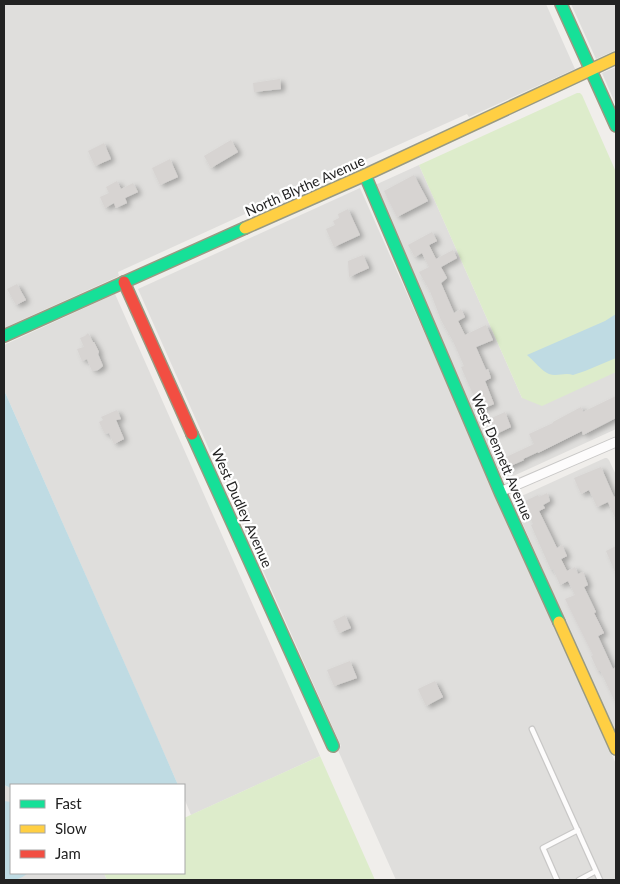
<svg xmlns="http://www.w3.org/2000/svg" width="620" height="884" font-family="Lato,sans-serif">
<defs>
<filter id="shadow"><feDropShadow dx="4" dy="2.5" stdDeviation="2.5" flood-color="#0004"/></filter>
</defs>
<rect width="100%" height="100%" fill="#f0eeeb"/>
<!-- residential -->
<path fill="#dfdedc" d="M 4,4 L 546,4 L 575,69 L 469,117 L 467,114 L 276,200 L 118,272 L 119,276 L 4,328 Z
M 571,4 L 616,4 L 616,50 L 596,59 Z
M 616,67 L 616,105 L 602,73 Z
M 419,165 L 522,398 L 616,372 L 616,429 L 507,479 L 504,479 L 502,477 L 374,190 L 375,185 Z
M 360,188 L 616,764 L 616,880 L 396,880 L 337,748 L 341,746 L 138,289 Z
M 115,294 L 320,756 L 191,815 L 184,798 L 184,785 L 178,785 L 4,390 L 4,345 Z
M 605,458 L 607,458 L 609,460 L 616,475 L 616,735 L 513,502 L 515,499 Z
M 4,785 L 11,788 L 11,873 L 104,873 L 107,880 L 4,880 Z"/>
<!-- grass -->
<path fill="#ddeccb" d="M 577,93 L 580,93 L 582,95 L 616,172 L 616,372 L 542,406 L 522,398 L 419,165 Z
M 320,756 L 375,880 L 107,880 L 104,873 L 184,873 L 184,818 Z"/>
<!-- water -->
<path fill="#bfdbe3" d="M 616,314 L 616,358 L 585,371 L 573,375 C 565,372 557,377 549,374 C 543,372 533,360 527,355 L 605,321 Z
M 4,390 L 155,732 L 178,785 L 11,785 L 11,788 L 4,785 Z
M 4,801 L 11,802 L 11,873 L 28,873 C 20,880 14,880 4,880 Z"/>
<!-- building -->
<path fill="#d7d4d2" filter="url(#shadow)" d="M 280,79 L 281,89 L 254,92 L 253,83 Z
M 231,140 L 238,152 L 211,168 L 204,156 Z
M 104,143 L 111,159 L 95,166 L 88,151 Z
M 170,159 L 178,177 L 160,185 L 152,168 Z
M 414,175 L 428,201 L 397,217 L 384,191 Z
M 117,181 L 121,189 L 133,183 L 138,192 L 125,198 L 127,203 L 116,208 L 114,203 L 105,208 L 100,197 L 109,193 L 106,187 Z
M 348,209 L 360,235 L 334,247 L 326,229 L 335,225 L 333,221 L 339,218 L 338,214 Z
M 432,232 L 437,241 L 429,245 L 436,259 L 453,250 L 457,258 L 441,267 L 447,278 L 441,283 L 454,313 L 461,309 L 465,317 L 458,321 L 465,335 L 486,325 L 493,340 L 476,347 L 486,370 L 488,369 L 491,378 L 485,381 L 494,404 L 480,410 L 461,367 L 464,366 L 453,341 L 441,320 L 430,291 L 419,272 L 429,267 L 422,253 L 415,257 L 408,245 Z
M 363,255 L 369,268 L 349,277 L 348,261 Z
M 17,284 L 26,300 L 16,305 L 7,289 Z
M 88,333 L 93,342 L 94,342 L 99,352 L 98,354 L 103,366 L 98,370 L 92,371 L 87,359 L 82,361 L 77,349 L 84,347 L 80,338 L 85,336 Z
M 616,396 L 616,418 L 583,435 L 582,431 L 538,453 L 538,452 L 523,459 L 524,460 L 506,468 L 502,459 L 534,444 L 529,434 L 553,423 L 553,422 L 581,407 L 583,412 Z
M 117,410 L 121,419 L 116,420 L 124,439 L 114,444 L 109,433 L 105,434 L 99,422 L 103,420 L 101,417 Z
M 505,412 L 511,427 L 494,435 L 487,420 Z
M 601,467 L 614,497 L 616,496 L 616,520 L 608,502 L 597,507 L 589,490 L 581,494 L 574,478 Z
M 547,493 L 550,501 L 543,505 L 545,508 L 539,511 L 557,548 L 562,545 L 567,556 L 561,559 L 567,571 L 575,567 L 578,574 L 583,572 L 588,585 L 584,587 L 596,612 L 594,613 L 604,633 L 598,636 L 613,669 L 616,667 L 616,704 L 600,670 L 598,671 L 591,656 L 593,655 L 565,599 L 575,595 L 568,581 L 560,585 L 553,569 L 551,570 L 531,525 L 533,524 L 523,502 L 538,495 L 539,497 Z
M 616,546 L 616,574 L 606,551 Z
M 345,615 L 351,628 L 339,633 L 333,621 Z
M 350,661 L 357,678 L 334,686 L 327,670 Z
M 435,681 L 443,697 L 426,706 L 418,689 Z"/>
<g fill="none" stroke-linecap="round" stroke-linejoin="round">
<defs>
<path id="lane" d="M 532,729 L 600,880
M 557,880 L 543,848 L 578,830
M 579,880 L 596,871"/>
<path id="street" d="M 500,492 L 616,442"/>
<path id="fast" d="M 561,4 L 616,126
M 365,175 L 500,492 L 559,622
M 4,336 L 245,228
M 192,434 L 333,746"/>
<path id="slow" d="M 245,228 L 365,175 L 616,58
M 559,622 L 616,749"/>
<path id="jam" d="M 124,282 L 192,434"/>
</defs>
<!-- lane casing -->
<use href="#lane" stroke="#c9c8c7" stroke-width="7"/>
<!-- street casing -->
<use href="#street" stroke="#c9c8c7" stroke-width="11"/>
<!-- fast casing -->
<use href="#fast" stroke="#999a82" stroke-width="14"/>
<!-- slow casing -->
<use href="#slow" stroke="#999a82" stroke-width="14"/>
<!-- jam casing -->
<use href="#jam" stroke="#999a82" stroke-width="14"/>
<!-- lane -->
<use href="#lane" stroke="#fdfcfc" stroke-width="4.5"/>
<!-- street -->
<use href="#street" stroke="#fdfcfc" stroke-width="9"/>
<!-- fast -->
<use href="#fast" stroke="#16e098" stroke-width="11"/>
<!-- slow -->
<use href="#slow" stroke="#ffcf43" stroke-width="11"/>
<!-- jam -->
<use href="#jam" stroke="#f24e42" stroke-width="11"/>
</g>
<g text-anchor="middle" stroke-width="4.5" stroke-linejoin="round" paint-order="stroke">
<!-- street labels -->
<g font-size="14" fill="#222" stroke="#fff">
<text transform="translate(305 186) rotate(-24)" y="5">North Blythe Avenue</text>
<text transform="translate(502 457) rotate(67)" y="5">West Dennett Avenue</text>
<text transform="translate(242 508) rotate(66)" y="5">West Dudley Avenue</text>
</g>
</g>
<!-- border -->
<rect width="620" height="884" fill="none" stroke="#222222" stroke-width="10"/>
<!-- legend -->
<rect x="10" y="784" width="175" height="90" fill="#ffffff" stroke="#a7a7a7"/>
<rect x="20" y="800" width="25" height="8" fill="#16e098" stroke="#a7a7a7"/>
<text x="55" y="809" font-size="15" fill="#222222">Fast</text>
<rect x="20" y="825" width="25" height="8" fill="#ffcf43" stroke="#a7a7a7"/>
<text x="55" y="834" font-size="15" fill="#222222">Slow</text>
<rect x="20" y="850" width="25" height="8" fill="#f24e42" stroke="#a7a7a7"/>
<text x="55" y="859" font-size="15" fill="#222222">Jam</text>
</svg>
